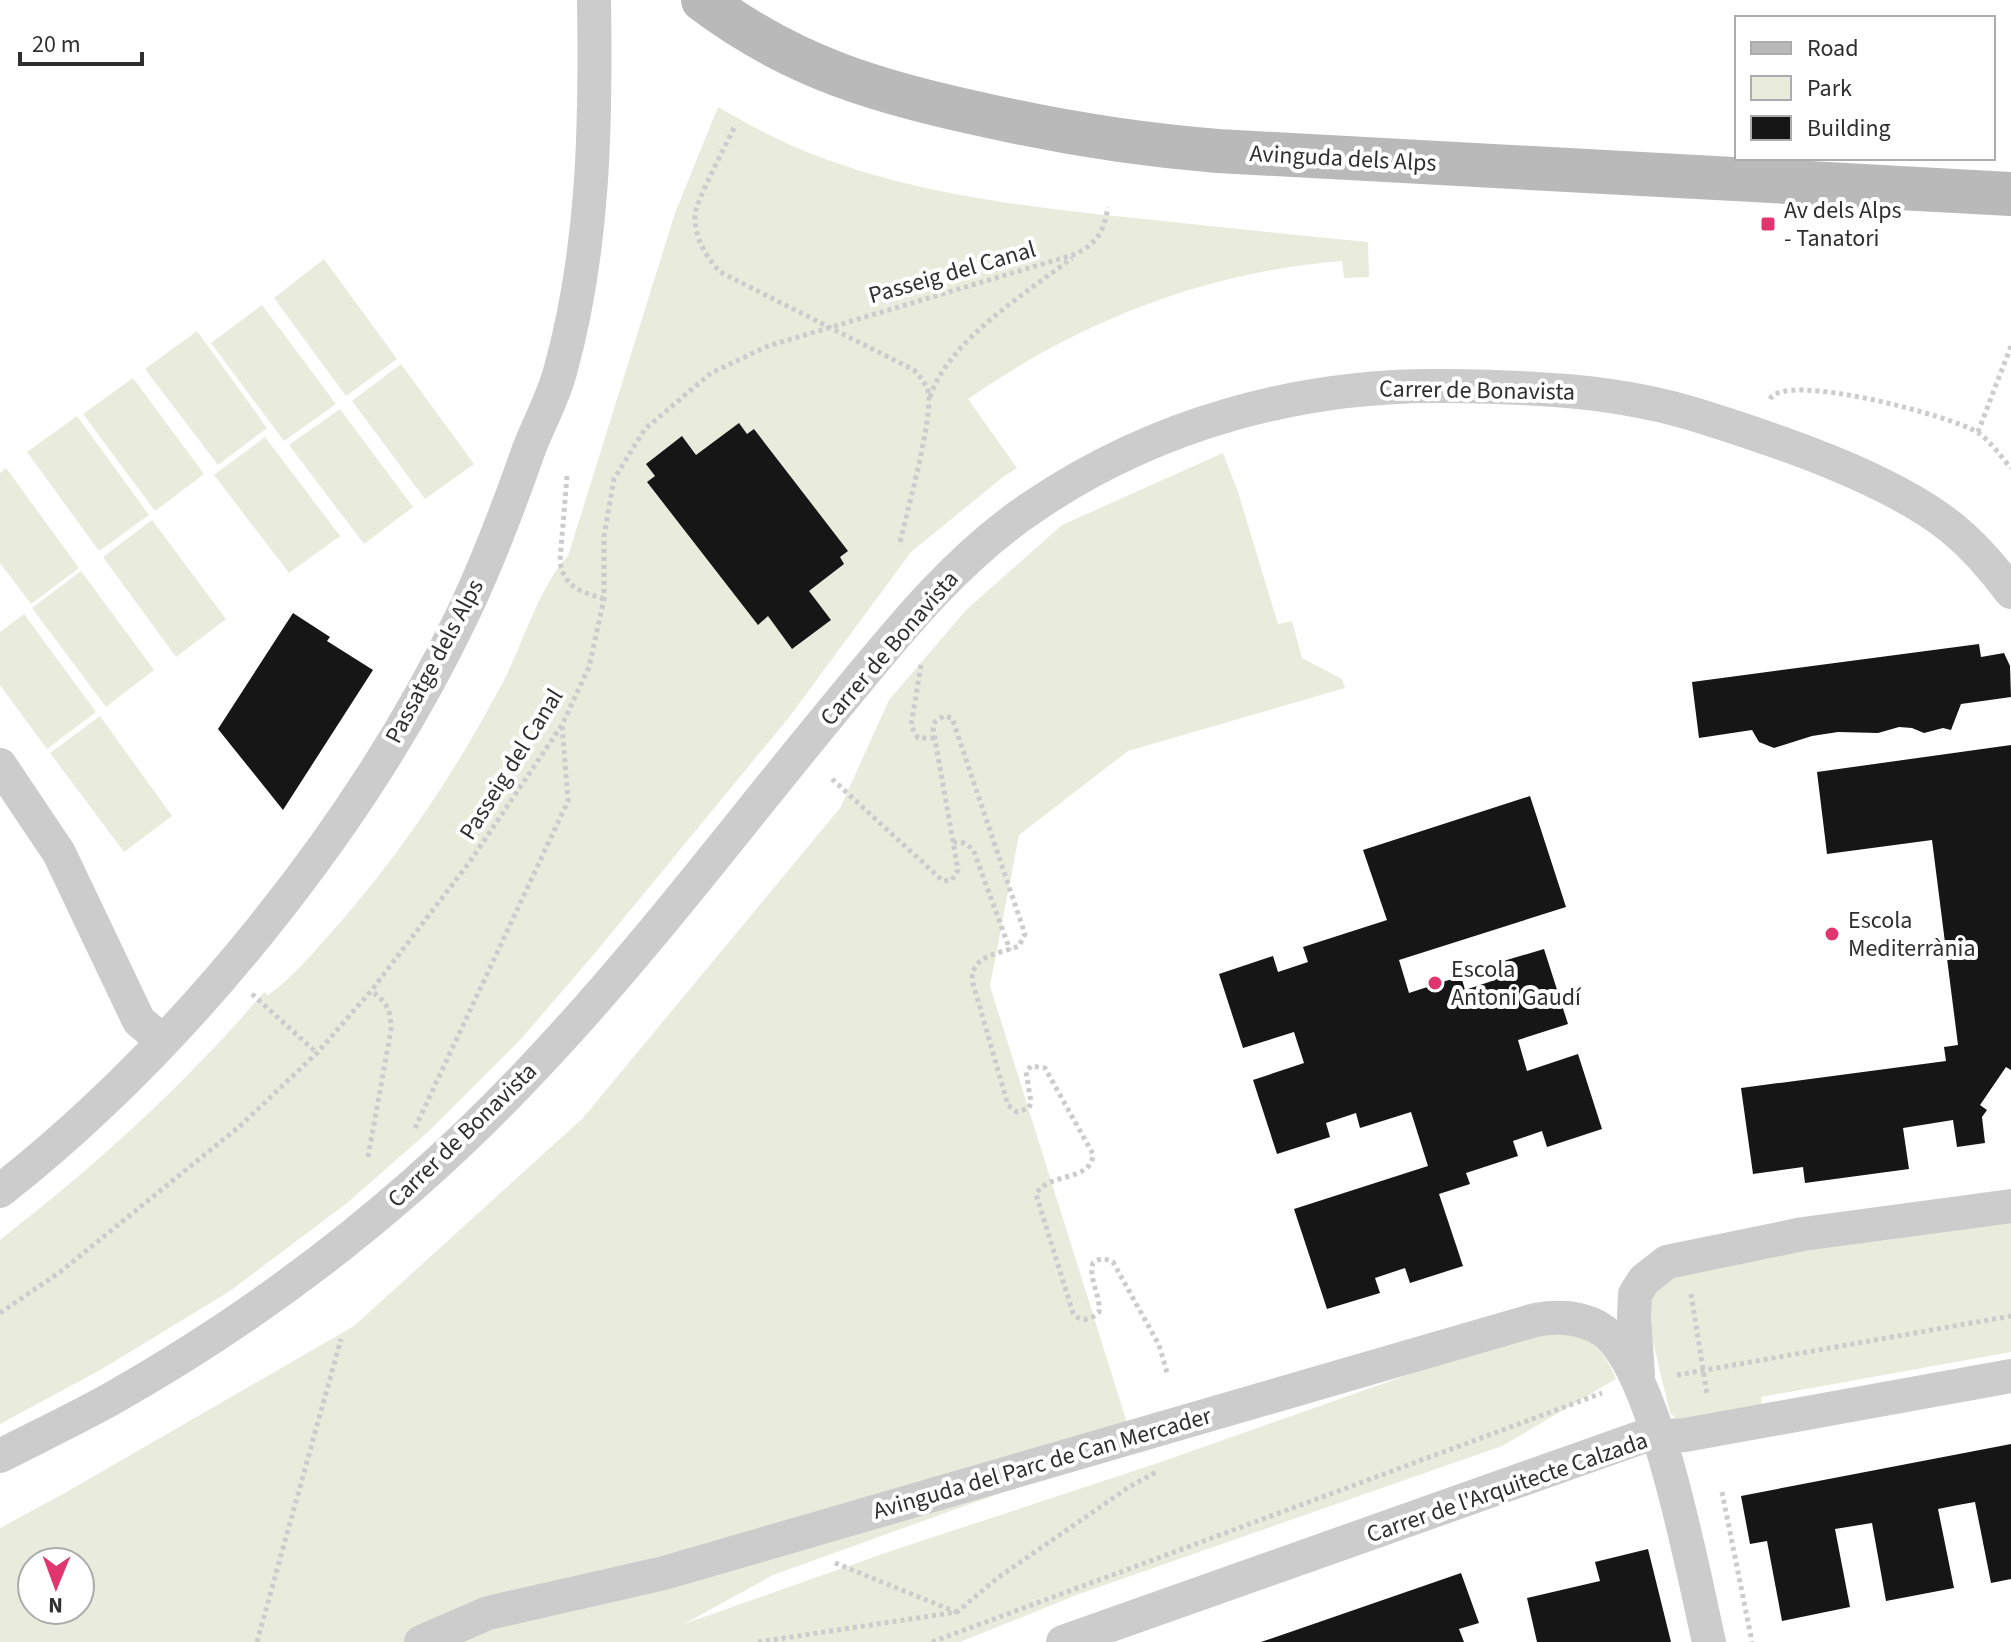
<svg xmlns="http://www.w3.org/2000/svg" width="2011" height="1642" font-family="'Source Sans 3',sans-serif">
<rect width="100%" height="100%" fill="#fff"/>
<!-- green -->
<path fill="#e9ecdd" fill-rule="evenodd" d="M 718,107 C 741,120 764,133 788,144 C 899,193 1024,207 1144,219 C 1218,227 1293,235 1368,242 L 1369,277 L 1344,278 L 1342,261 C 1205,272 1080,321 968,399 L 1017,468 L 1003,477 L 911,552 L 790,716 L 595,953 L 521,1039 L 428,1132 L 347,1203 L 230,1291 L 102,1369 L 0,1424 L 0,1240 C 96,1165 185,1085 264,992 L 268,995 C 291,979 310,956 329,935 C 398,858 456,772 504,680 C 523,643 541,583 568,556 L 675,213 Z
M 324,259 L 397,359 L 346,396 L 274,298 Z
M 262,305 L 336,404 L 284,441 L 211,343 Z
M 197,331 L 267,428 L 218,465 L 145,369 Z
M 401,364 L 474,464 L 425,499 L 352,401 Z
M 133,378 L 204,474 L 155,511 L 83,414 Z
M 340,409 L 413,507 L 364,544 L 289,445 Z
M 77,416 L 149,515 L 99,551 L 27,452 Z
M 265,437 L 340,536 L 289,573 L 214,475 Z
M 1223,453 L 1238,492 L 1278,624 L 1292,621 L 1302,658 L 1342,679 L 1345,688 L 1128,751 L 1019,835 L 990,986 L 1134,1445 L 773,1575 L 684,1624 L 891,1551 L 1158,1463 L 1501,1342 C 1552,1328 1594,1321 1616,1379 L 1502,1446 L 1079,1594 L 960,1642 L 0,1642 L 0,1528 L 63,1494 L 354,1326 L 583,1118 L 840,808 L 889,700 L 966,610 L 1062,525 ZM 32,1562 L 80,1562 L 80,1610 L 32,1610 Z
M 6,468 L 79,568 L 31,604 L 0,563 L 0,473 Z
M 152,520 L 226,619 L 176,657 L 103,557 Z
M 81,571 L 154,670 L 106,707 L 32,608 Z
M 24,614 L 96,712 L 47,749 L 0,685 L 0,632 Z
M 100,716 L 172,816 L 124,852 L 50,753 Z
M 2011,1220 L 2011,1352 L 1761,1397 L 1762,1408 L 1678,1420 L 1670,1413 L 1645,1309 L 1659,1281 L 1783,1252 Z"/>
<!-- building -->
<path fill="#161616" d="M 739,423 L 747,434 L 754,429 L 848,551 L 840,557 L 844,564 L 809,591 L 831,620 L 792,649 L 768,616 L 758,625 L 647,482 L 655,476 L 646,464 L 682,436 L 696,455 Z
M 293,613 L 330,637 L 327,641 L 373,670 L 283,810 L 218,729 Z
M 1979,644 L 1981,657 L 2004,653 L 2010,666 L 2011,697 L 1961,704 L 1951,730 L 1943,728 L 1924,733 L 1912,728 L 1899,727 L 1878,733 L 1838,732 L 1812,736 L 1774,748 L 1759,742 L 1752,730 L 1699,738 L 1692,682 Z
M 2011,745 L 2011,1070 L 2006,1067 L 1980,1105 L 1987,1110 L 1982,1117 L 1985,1143 L 1957,1147 L 1953,1120 L 1903,1128 L 1909,1169 L 1805,1183 L 1803,1167 L 1753,1174 L 1741,1088 L 1946,1061 L 1944,1047 L 1958,1045 L 1932,840 L 1827,854 L 1817,772 Z
M 1530,796 L 1566,907 L 1399,960 L 1409,993 L 1461,976 L 1465,990 L 1495,980 L 1490,965 L 1544,949 L 1568,1024 L 1518,1040 L 1527,1071 L 1578,1054 L 1602,1129 L 1547,1147 L 1542,1131 L 1513,1141 L 1518,1156 L 1466,1173 L 1470,1184 L 1439,1194 L 1463,1266 L 1410,1283 L 1405,1268 L 1375,1278 L 1380,1293 L 1327,1309 L 1294,1209 L 1428,1166 L 1411,1112 L 1360,1128 L 1356,1113 L 1326,1123 L 1330,1137 L 1277,1154 L 1253,1080 L 1304,1063 L 1294,1032 L 1243,1048 L 1219,974 L 1273,956 L 1278,972 L 1308,962 L 1303,947 L 1387,920 L 1363,850 Z
M 2011,1444 L 2011,1579 L 1991,1583 L 1975,1502 L 1958,1505 L 1938,1509 L 1954,1588 L 1886,1601 L 1872,1523 L 1835,1529 L 1850,1607 L 1782,1621 L 1767,1541 L 1750,1544 L 1741,1496 Z
M 1648,1549 L 1671,1642 L 1537,1642 L 1527,1598 L 1600,1581 L 1595,1562 Z
M 1461,1573 L 1479,1623 L 1459,1629 L 1464,1642 L 1261,1642 Z"/>
<g fill="none" stroke-linecap="round" stroke-linejoin="round">
<!-- path -->
<path stroke="#ccc" stroke-width="5" stroke-dasharray="4 4" stroke-linecap="butt" d="M 734,128 C 726,145 696,201 695,215 C 694,237 706,257 720,272 L 914,370 C 920,377 925,382 928,391 C 934,416 906,516 899,546
M 930,397 C 949,340 1025,294 1072,258
M 1770,399 C 1785,371 1951,416 1977,432 C 1990,440 2001,457 2011,468
M 1978,432 L 2011,346
M 567,476 L 560,561 C 564,588 580,591 604,599
M 921,665 L 911,726 L 918,738 L 935,738
M 832,779 L 943,881 L 952,880 L 958,870 L 933,728 L 935,722 L 944,716 L 952,718 L 1025,934 L 1019,946 C 998,954 972,955 972,980 L 1008,1105 L 1017,1112 L 1029,1108 L 1031,1102 L 1026,1072 L 1031,1066 L 1045,1068 L 1093,1154 C 1092,1182 1048,1172 1036,1194 L 1073,1313 C 1080,1323 1091,1320 1099,1312 C 1101,1295 1088,1279 1093,1263 C 1100,1258 1105,1258 1113,1262 L 1159,1345 L 1168,1376
M 953,842 L 964,843 L 973,849 L 1010,950
M 252,994 L 317,1053
M 415,1128 L 568,801 L 562,725
M 368,1157 L 391,1030 C 391,1010 387,1002 371,991
M 1691,1294 L 1707,1394
M 0,1313 L 60,1272 L 240,1126 L 317,1053 L 371,991 L 471,860 L 562,725 L 589,667 L 604,599 L 604,536 L 614,479 L 645,429 L 711,373 L 768,346 L 1076,254 C 1098,242 1104,231 1108,207
M 1677,1375 L 2011,1316
M 1722,1492 L 1752,1642
M 835,1563 L 956,1612
M 257,1642 L 341,1339
M 758,1642 L 957,1612 L 996,1579 L 1129,1487 L 1158,1471
M 932,1642 L 1602,1393"/>
<!-- street -->
<path stroke="#ccc" stroke-width="34" d="M 0,765 L 59,853 L 139,1021 L 163,1041
M 0,1191 C 183,1047 361,827 462,616 C 488,562 509,506 529,449 C 539,423 553,398 560,372 C 594,250 596,125 594,0
M 1638,1375 L 1634,1317 L 1635,1294 L 1644,1280 L 1667,1262 L 1803,1234 L 2011,1206
M 0,1456 C 37,1437 75,1419 111,1399 C 270,1309 415,1196 539,1062 C 641,954 732,833 826,719 C 889,643 951,561 1034,506 C 1155,424 1300,384 1445,386 C 1533,387 1619,390 1703,417 C 1779,441 1890,478 1952,528 C 1974,546 1994,569 2011,592
M 421,1642 L 488,1613 L 664,1573 L 1535,1320 C 1558,1316 1585,1317 1605,1332 C 1657,1373 1693,1573 1709,1642
M 1063,1642 L 1642,1437 L 1685,1435 L 2011,1376"/>
<!-- secondary -->
<path stroke="#b9b9b9" stroke-width="44" d="M 703,0 C 793,68 881,93 989,116 C 1065,133 1141,145 1218,151 L 2011,194"/>
</g>
<!-- markers -->
<g fill="#e1356f" stroke="#fff" stroke-width="3">
<rect x="1760" y="216" width="16" height="16" rx="4"/>
<circle cx="1832" cy="934" r="8"/>
<circle cx="1435" cy="983" r="8"/>
</g>
<g text-anchor="middle" stroke-width="8" stroke-linejoin="round" paint-order="stroke">
<!-- street labels -->
<g font-size="24" fill="#2f2f2f" stroke="#fff">
<text transform="translate(1343 158) rotate(3)" y="8">Avinguda dels Alps</text>
<text transform="translate(952 272) rotate(-16)" y="8">Passeig del Canal</text>
<text transform="translate(1477 390) rotate(1)" y="8">Carrer de Bonavista</text>
<text transform="translate(889 648) rotate(-49)" y="8">Carrer de Bonavista</text>
<text transform="translate(434 661) rotate(-62)" y="8">Passatge dels Alps</text>
<text transform="translate(511 764) rotate(-58)" y="8">Passeig del Canal</text>
<text transform="translate(462 1135) rotate(-44)" y="8">Carrer de Bonavista</text>
<text transform="translate(1042 1463) rotate(-16)" y="8">Avinguda del Parc de Can Mercader</text>
<text transform="translate(1507 1487) rotate(-19)" y="8">Carrer de l'Arquitecte Calzada</text>
</g>
<!-- poi labels -->
<g font-size="24" fill="#2f2f2f" stroke="#fff" text-anchor="start">
<text x="1784" y="218">Av dels Alps<tspan x="1784" dy="28">- Tanatori</tspan></text>
<text x="1848" y="928">Escola<tspan x="1848" dy="28">Mediterrània</tspan></text>
<text x="1451" y="977">Escola<tspan x="1451" dy="28">Antoni Gaudí</tspan></text>
</g>
</g>
<!-- legend -->
<rect x="1735" y="16" width="260" height="144" fill="#ffffff" stroke="#acacac" stroke-width="2"/>
<rect x="1751" y="42" width="40" height="12" fill="#b9b9b9" stroke="#acacac" stroke-width="2"/>
<text x="1807" y="56" font-size="24" fill="#2f2f2f">Road</text>
<rect x="1751" y="76" width="40" height="24" fill="#e9ecdd" stroke="#acacac" stroke-width="2"/>
<text x="1807" y="96" font-size="24" fill="#2f2f2f">Park</text>
<rect x="1751" y="116" width="40" height="24" fill="#161616" stroke="#acacac" stroke-width="2"/>
<text x="1807" y="136" font-size="24" fill="#2f2f2f">Building</text>
<!-- north arrow -->
<g transform="translate(56 1586) rotate(181)"><circle r="38" fill="#ffffff" stroke="#acacac" stroke-width="2"/>
<path d="M0-6L14 30L0 20L-14 30Z" fill="#e1356f"/>
<text y="-12" font-size="22" font-weight="bold" text-anchor="middle" fill="#2f2f2f">N</text>
</g>
<!-- scale -->
<path d="M20 52v12h122v-12" fill="none" stroke="#2f2f2f" stroke-width="4"/>
<text x="32" y="52" font-size="24" fill="#2f2f2f" stroke="#ffffff" stroke-width="6" paint-order="stroke">20 m</text>
</svg>
